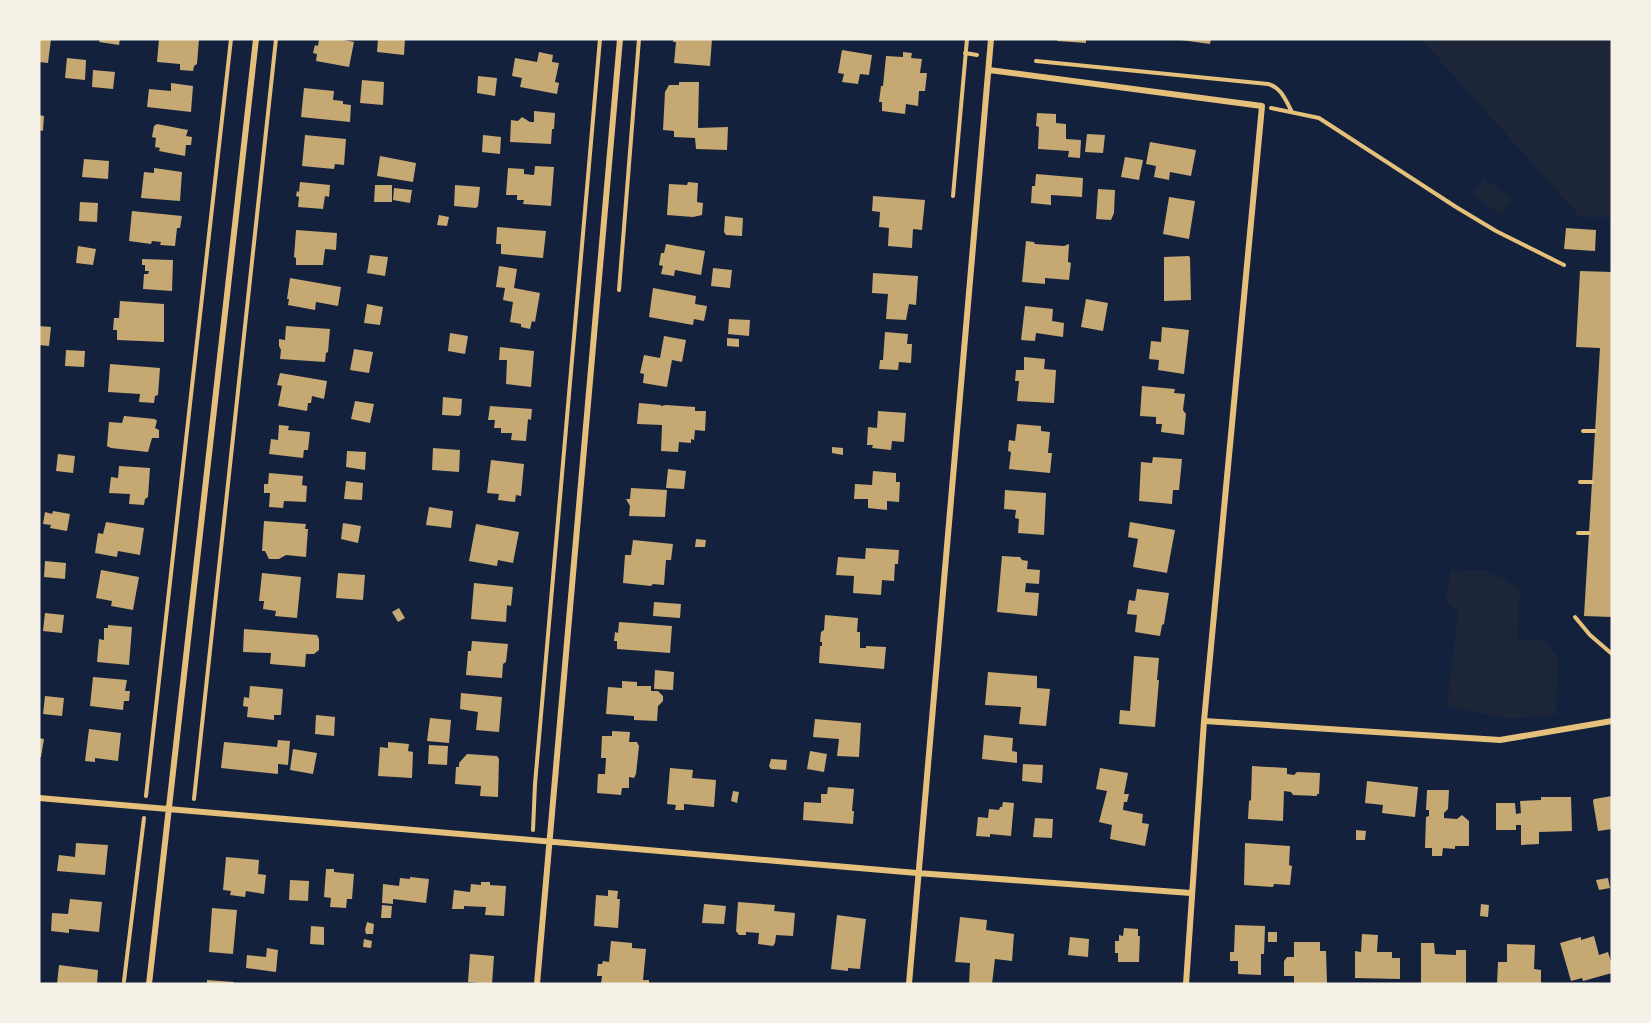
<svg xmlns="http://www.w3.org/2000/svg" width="1651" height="1023" font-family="Cabin,sans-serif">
<rect width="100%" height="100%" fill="#14213d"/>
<!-- green -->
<path fill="#1d2539" d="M 1421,39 L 1612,39 L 1612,217 L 1580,217 Z
M 1484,178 L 1513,199 L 1501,215 L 1472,194 Z
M 1485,570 L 1520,588 L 1517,639 L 1544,641 L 1558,657 L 1556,714 L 1514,719 L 1447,707 L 1458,613 L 1456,609 L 1446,602 L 1450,571 Z"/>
<!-- building -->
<path fill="#c6a872" d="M 39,39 L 51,39 L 48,63 L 39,62 Z
M 100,39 L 120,39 L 119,45 L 99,42 Z
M 159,39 L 199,39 L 197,64 L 194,66 L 193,71 L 180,70 L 180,64 L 157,62 Z
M 319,39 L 338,39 L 354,42 L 349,67 L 316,61 L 317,54 L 313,53 L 315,45 L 318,46 Z
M 378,39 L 405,39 L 404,55 L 377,52 Z
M 674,39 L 712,39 L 710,66 L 674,63 L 676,42 L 673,42 Z
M 1057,39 L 1086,39 L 1086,43 L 1057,41 Z
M 1181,39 L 1211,39 L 1210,44 L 1181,40 Z
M 842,50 L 872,55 L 869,75 L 860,74 L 858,84 L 842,82 L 844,74 L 838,73 Z
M 539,52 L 553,55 L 552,62 L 559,63 L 555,82 L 559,83 L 557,94 L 520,87 L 522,78 L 512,76 L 515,58 L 537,62 Z
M 903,52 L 912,53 L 911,58 L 922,59 L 920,73 L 927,73 L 925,91 L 919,91 L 918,106 L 906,104 L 905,114 L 882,111 L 882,102 L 879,102 L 881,86 L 883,86 L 886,56 L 903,57 Z
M 67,58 L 86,60 L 85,80 L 65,78 Z
M 93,70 L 115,72 L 113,89 L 92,87 Z
M 478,76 L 497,78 L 495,96 L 477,93 Z
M 362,80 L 384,82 L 383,105 L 360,103 Z
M 679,82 L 699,82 L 698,128 L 728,127 L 727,150 L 696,149 L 695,138 L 674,137 L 674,131 L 663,130 L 665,92 L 669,85 L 679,85 Z
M 171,83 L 193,86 L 191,112 L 147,107 L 149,89 L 171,91 Z
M 304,88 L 334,91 L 333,100 L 343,101 L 343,104 L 351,105 L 350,122 L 301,117 Z
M 534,111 L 555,113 L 554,129 L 552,129 L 551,144 L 510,142 L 511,120 L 518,121 L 522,117 L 530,122 L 534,122 Z
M 1037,113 L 1056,114 L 1056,123 L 1066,124 L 1066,139 L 1081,140 L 1080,158 L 1068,157 L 1069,151 L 1038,149 L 1039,127 L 1036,126 Z
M 39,115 L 44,116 L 43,131 L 39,130 Z
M 157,124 L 188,130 L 186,136 L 192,137 L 191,145 L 186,145 L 185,156 L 159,151 L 160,148 L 155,147 L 156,138 L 152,137 L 154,126 Z
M 1087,134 L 1105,135 L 1103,153 L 1085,152 Z
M 305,135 L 346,139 L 344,165 L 335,164 L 334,169 L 302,166 Z
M 483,135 L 501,137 L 500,154 L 482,152 Z
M 1150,142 L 1196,150 L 1191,176 L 1170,172 L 1169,180 L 1154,177 L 1156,166 L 1146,164 Z
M 380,156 L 416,163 L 413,182 L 377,176 Z
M 1125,157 L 1143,160 L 1139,180 L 1121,177 Z
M 84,159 L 109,161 L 108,179 L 82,177 Z
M 535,166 L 554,167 L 551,206 L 523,204 L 524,200 L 517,200 L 517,195 L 506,195 L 508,168 L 524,169 L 524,174 L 534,175 Z
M 154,168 L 182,172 L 180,201 L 141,198 L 144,172 L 154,173 Z
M 1036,174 L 1083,178 L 1082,197 L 1051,195 L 1051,205 L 1031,203 L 1032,186 L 1035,186 Z
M 300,182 L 330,185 L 329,197 L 325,196 L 323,209 L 298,207 L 299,197 L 296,196 L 297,191 L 299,192 Z
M 688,182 L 698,183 L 697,202 L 703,203 L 702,215 L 693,217 L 667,215 L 669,184 L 687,185 Z
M 375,185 L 392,185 L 392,202 L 374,202 Z
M 455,185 L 480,187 L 478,206 L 476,208 L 454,206 Z
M 394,188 L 412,190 L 410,203 L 393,200 Z
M 1098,189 L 1115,190 L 1114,213 L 1111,220 L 1096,219 Z
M 873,196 L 925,200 L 922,230 L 913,229 L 912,248 L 888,246 L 889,228 L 879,227 L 880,212 L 872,211 Z
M 1169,197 L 1195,201 L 1189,239 L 1163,234 Z
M 80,202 L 98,203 L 97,222 L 79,221 Z
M 132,211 L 182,216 L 180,228 L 177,228 L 175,246 L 160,245 L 161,242 L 152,241 L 151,244 L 129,241 Z
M 439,215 L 449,217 L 447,226 L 437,225 Z
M 725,216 L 743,218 L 742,236 L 726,235 L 724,232 Z
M 497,227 L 546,231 L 543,258 L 501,254 L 501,244 L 496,244 Z
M 1566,228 L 1596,230 L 1595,251 L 1564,249 Z
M 296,230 L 337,233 L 336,250 L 325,249 L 323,265 L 296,265 L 296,258 L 294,257 Z
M 1026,241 L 1034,242 L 1035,244 L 1064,246 L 1069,244 L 1068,262 L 1071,263 L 1069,280 L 1045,278 L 1045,284 L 1022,282 Z
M 666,244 L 705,251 L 701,275 L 675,270 L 674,276 L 661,274 L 663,266 L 659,265 L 661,253 L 664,253 Z
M 78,246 L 96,249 L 93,265 L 76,263 Z
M 370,255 L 388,257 L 385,276 L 367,273 Z
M 1189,256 L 1190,258 L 1191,300 L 1164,301 L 1164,257 Z
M 142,259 L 173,260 L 172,291 L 143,289 L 144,274 L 148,274 L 149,271 L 145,271 L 145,265 L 142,265 Z
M 499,266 L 517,269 L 514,288 L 540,293 L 535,322 L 532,321 L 530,329 L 521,327 L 521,324 L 510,322 L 513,302 L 503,300 L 505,288 L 496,287 Z
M 713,268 L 732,270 L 730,288 L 711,286 Z
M 1580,271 L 1612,272 L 1612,617 L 1584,616 L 1600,348 L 1576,347 Z
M 873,273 L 918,276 L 916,305 L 909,304 L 906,320 L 886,319 L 888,294 L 872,293 Z
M 290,278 L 341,287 L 338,306 L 316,302 L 315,310 L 288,305 L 289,299 L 287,299 Z
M 653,288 L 696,296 L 695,304 L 707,306 L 704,321 L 694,319 L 693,325 L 649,317 Z
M 1086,299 L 1108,303 L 1103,331 L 1081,327 Z
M 120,301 L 164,304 L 164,342 L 117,340 L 117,330 L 113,330 L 114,318 L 119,318 Z
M 367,304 L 383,307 L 380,325 L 364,323 Z
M 1025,306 L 1053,309 L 1052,321 L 1064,323 L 1063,337 L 1036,333 L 1035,341 L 1021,340 Z
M 729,319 L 750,320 L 749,336 L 728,334 Z
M 39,326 L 51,327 L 49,346 L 39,345 Z
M 286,326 L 330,329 L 328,352 L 326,353 L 325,362 L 280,359 L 281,350 L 279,346 L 279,339 L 285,340 Z
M 1162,327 L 1189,330 L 1184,374 L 1158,370 L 1159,360 L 1149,359 L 1151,341 L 1161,342 Z
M 885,332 L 908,334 L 907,344 L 912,344 L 911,363 L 899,362 L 898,370 L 879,369 L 880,360 L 883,360 Z
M 450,333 L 468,336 L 465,354 L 448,351 Z
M 664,336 L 686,340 L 682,362 L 672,360 L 667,387 L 643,383 L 644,374 L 640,373 L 644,355 L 660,358 Z
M 727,338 L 739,339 L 739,347 L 727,346 Z
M 500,347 L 534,351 L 531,387 L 506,384 L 507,360 L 499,360 Z
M 354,349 L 373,352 L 369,373 L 350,370 Z
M 66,350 L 85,351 L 84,367 L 65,366 Z
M 1024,357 L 1045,359 L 1044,369 L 1056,370 L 1054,403 L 1017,401 L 1019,381 L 1015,381 L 1016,370 L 1024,370 Z
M 110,364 L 160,368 L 158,395 L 155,396 L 154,403 L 139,402 L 140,394 L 108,392 Z
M 280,373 L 327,381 L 324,399 L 312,396 L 311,403 L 308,403 L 307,411 L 278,406 L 282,386 L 277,385 Z
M 1142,386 L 1175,389 L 1174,393 L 1185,394 L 1183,410 L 1186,414 L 1184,435 L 1161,432 L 1162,424 L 1156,424 L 1156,417 L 1140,416 Z
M 443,397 L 462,399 L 461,414 L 459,416 L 442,415 Z
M 355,401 L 374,404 L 370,423 L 351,419 Z
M 639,403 L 661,405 L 661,406 L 666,405 L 695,407 L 695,411 L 706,411 L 705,431 L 695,430 L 694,440 L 691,439 L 691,443 L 679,442 L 678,452 L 661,451 L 662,425 L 637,424 Z
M 490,406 L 532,409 L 531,420 L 528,419 L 526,441 L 511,440 L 512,433 L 501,433 L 501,428 L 494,428 L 495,420 L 488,420 Z
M 878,411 L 906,413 L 904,442 L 892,441 L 891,450 L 872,448 L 873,445 L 867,445 L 868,427 L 877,428 Z
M 124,416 L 155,419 L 157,421 L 155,428 L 159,430 L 159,438 L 152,438 L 148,452 L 111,448 L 107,446 L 109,422 L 122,423 Z
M 1017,424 L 1041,426 L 1041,431 L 1050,432 L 1048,453 L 1052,453 L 1050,473 L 1009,469 L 1011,452 L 1008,451 L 1009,440 L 1015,441 Z
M 279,425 L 289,426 L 288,430 L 310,432 L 308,450 L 304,450 L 303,458 L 269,454 L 271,439 L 278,440 Z
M 832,447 L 843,448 L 843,455 L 832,453 Z
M 433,448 L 460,450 L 459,472 L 432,470 Z
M 347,451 L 366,452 L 365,470 L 346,467 Z
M 58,454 L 75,456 L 73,473 L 56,471 Z
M 1153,457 L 1182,459 L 1179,490 L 1173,490 L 1172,504 L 1139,501 L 1141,462 L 1152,463 Z
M 491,460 L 524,464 L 521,496 L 516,495 L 515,502 L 498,500 L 499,494 L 487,493 Z
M 119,466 L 150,468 L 148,497 L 145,499 L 144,505 L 129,504 L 130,494 L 109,493 L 111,477 L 118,478 Z
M 668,469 L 686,471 L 684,489 L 666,488 Z
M 873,471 L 896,473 L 896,482 L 900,482 L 899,502 L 887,501 L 887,510 L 868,508 L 868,499 L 854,499 L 855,484 L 872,485 Z
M 269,473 L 303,476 L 302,485 L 307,486 L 306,502 L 284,501 L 283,508 L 269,507 L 270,493 L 264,493 L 264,484 L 268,484 Z
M 346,481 L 363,483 L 362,500 L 344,499 Z
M 631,488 L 667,490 L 665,517 L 629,516 L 630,506 L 626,499 L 630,499 Z
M 1005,490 L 1046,493 L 1044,535 L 1018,533 L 1019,519 L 1015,518 L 1016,510 L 1004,509 Z
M 429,507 L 453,511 L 451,528 L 426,525 Z
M 53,511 L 70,514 L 67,531 L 50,528 L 51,525 L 43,524 L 45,512 L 52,514 Z
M 264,521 L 306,524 L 305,529 L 308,529 L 306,557 L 286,555 L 279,559 L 269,559 L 265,551 L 262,551 Z
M 106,522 L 144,528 L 140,555 L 118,551 L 117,557 L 95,553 L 98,533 L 103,534 Z
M 1130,522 L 1175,530 L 1167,573 L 1133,567 L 1138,539 L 1128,537 Z
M 343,523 L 361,526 L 358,543 L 341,539 Z
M 476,524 L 519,532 L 513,563 L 498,560 L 497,566 L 469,561 Z
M 696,539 L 706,540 L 705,547 L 695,547 Z
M 633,540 L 673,544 L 671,560 L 666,560 L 664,585 L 653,584 L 651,586 L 623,583 L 625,555 L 631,555 Z
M 866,548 L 899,550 L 898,564 L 895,564 L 894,581 L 882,580 L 881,595 L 853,593 L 854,576 L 836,575 L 838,557 L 865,559 Z
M 1002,556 L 1020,557 L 1022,560 L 1028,561 L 1027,569 L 1040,570 L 1039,584 L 1026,583 L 1025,592 L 1039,593 L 1037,616 L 997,612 Z
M 45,561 L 66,563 L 65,579 L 44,577 Z
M 101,570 L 139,577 L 133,610 L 111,606 L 112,601 L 96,598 Z
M 262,573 L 301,577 L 297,618 L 275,616 L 276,611 L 263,609 L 264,601 L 259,601 Z
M 338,573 L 365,575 L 363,600 L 336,598 Z
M 474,583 L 513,587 L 511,606 L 507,605 L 506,622 L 471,619 Z
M 1137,589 L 1169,593 L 1164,624 L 1162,625 L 1160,636 L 1135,632 L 1137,615 L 1127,614 L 1129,600 L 1135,601 Z
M 654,602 L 681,604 L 680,618 L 653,616 Z
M 399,608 L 405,618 L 398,622 L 392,612 Z
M 45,613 L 64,615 L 62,633 L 43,631 Z
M 825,615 L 858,618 L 857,632 L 860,632 L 860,648 L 866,648 L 866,646 L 886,647 L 884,669 L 819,663 L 820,646 L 822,646 L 822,642 L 820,642 L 821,632 L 824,630 Z
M 619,622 L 672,626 L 670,653 L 617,649 L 617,641 L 614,641 L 615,632 L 618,633 Z
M 108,625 L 132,627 L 129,665 L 97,662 L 99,639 L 104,640 L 104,628 L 108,628 Z
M 244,629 L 317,635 L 319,639 L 319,650 L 314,654 L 306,654 L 305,667 L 270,664 L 271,653 L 243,652 Z
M 472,641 L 508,644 L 506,662 L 503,664 L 502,678 L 466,675 L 468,651 L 471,651 Z
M 1134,656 L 1159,658 L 1157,680 L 1159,680 L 1155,727 L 1119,724 L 1120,710 L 1130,711 Z
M 655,670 L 674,672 L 673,690 L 654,689 Z
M 988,672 L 1037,676 L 1037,688 L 1050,689 L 1046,726 L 1019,724 L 1021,707 L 985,705 Z
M 93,677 L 127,680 L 125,691 L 130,691 L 129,701 L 124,701 L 123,710 L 90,706 Z
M 622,681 L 637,682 L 637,686 L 651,686 L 651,691 L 658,691 L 663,696 L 663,701 L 658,706 L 657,721 L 634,720 L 634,716 L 606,714 L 608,687 L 622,688 Z
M 250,686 L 283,689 L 281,715 L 274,715 L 274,720 L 247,717 L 248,707 L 243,706 L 244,697 L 249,698 Z
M 461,693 L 502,697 L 499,732 L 476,730 L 478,712 L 460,709 Z
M 45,696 L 64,698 L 62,716 L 43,714 Z
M 316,715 L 335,717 L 334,736 L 315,734 Z
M 430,718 L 451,720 L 449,743 L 427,741 Z
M 815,719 L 861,723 L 859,757 L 837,756 L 839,739 L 813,737 Z
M 89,729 L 121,733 L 118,761 L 95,758 L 95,762 L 85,761 Z
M 612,731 L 630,732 L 629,742 L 637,742 L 639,746 L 636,774 L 634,778 L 629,777 L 629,788 L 622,788 L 621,795 L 597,793 L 598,774 L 605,774 L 606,758 L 601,758 L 602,736 L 612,736 Z
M 984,735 L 1013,738 L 1012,751 L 1017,752 L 1017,763 L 982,759 Z
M 39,738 L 44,739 L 41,757 L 39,757 Z
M 278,740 L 290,741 L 288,765 L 278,764 L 278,774 L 221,768 L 224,742 L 277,747 Z
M 388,742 L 409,744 L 408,751 L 413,752 L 412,778 L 378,776 L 380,747 L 388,748 Z
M 429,745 L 448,746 L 447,765 L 428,764 Z
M 293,749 L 317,753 L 313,774 L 290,770 Z
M 810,751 L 827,754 L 824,772 L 807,769 Z
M 467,754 L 497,756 L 499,759 L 498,797 L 480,796 L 481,786 L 455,784 L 456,767 L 459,767 L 459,763 Z
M 771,759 L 787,760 L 786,770 L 771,769 L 769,766 Z
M 1023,764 L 1043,765 L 1042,783 L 1022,781 Z
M 1252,766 L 1287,768 L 1287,774 L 1294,775 L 1297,772 L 1320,773 L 1319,794 L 1317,794 L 1317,796 L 1293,795 L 1291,792 L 1284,791 L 1283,821 L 1248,819 L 1249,801 L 1251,800 Z
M 670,768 L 693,770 L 692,778 L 716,780 L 714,807 L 684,804 L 684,810 L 675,810 L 676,805 L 667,804 Z
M 1100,768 L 1128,773 L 1124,794 L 1129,794 L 1127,802 L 1124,802 L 1123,810 L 1143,814 L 1142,823 L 1149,824 L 1145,846 L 1110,839 L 1112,825 L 1099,822 L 1107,791 L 1096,789 Z
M 1367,781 L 1418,787 L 1415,817 L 1382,813 L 1383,805 L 1365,803 Z
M 828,787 L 854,789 L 852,811 L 854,811 L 853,824 L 803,820 L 804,802 L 821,803 L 821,794 L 827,794 Z
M 1427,790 L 1449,790 L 1448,809 L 1444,813 L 1444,818 L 1457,819 L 1462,815 L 1469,821 L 1469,846 L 1455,846 L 1455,849 L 1443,848 L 1442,856 L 1432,856 L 1432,848 L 1425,848 L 1426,817 L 1429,816 L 1429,810 L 1426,810 Z
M 733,791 L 739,792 L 737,803 L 731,801 Z
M 1612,796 L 1612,829 L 1598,831 L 1593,801 L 1594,799 Z
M 1541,797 L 1571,797 L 1572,831 L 1539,832 L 1539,844 L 1521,845 L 1521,825 L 1516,825 L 1516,830 L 1496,830 L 1496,803 L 1515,803 L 1516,814 L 1521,813 L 1520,801 L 1541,800 Z
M 1003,802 L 1014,803 L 1011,836 L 990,834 L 990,837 L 976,836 L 978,817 L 988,818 L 989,809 L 999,810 L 1000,807 L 1002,807 Z
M 1035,818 L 1053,819 L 1052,838 L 1033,837 Z
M 1356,830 L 1366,831 L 1365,840 L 1356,840 Z
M 76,843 L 108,845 L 105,875 L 57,871 L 59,855 L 75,857 Z
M 1245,843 L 1290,846 L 1289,865 L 1292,866 L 1290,885 L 1274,884 L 1273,887 L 1244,885 Z
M 226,857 L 259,860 L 258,874 L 266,875 L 264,894 L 246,891 L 245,897 L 230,895 L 231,891 L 223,890 Z
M 326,869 L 334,869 L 334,872 L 354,874 L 352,899 L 347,899 L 346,908 L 330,907 L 331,898 L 324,897 Z
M 410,877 L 429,879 L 426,903 L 393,899 L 393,904 L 382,903 L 383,884 L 399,886 L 400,878 L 410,879 Z
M 1608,878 L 1610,888 L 1599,890 L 1596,880 Z
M 290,880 L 309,881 L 308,901 L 289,900 Z
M 481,882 L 490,882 L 490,885 L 506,886 L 504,916 L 485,915 L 486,907 L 464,906 L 464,909 L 452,909 L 454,890 L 470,892 L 471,884 L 481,885 Z
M 608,890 L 618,891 L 617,899 L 620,899 L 618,928 L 594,926 L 596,895 L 608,896 Z
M 70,899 L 102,902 L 99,932 L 69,929 L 69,933 L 51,931 L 52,913 L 68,914 Z
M 738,902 L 775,905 L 774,911 L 795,913 L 793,936 L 776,935 L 775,943 L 773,946 L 758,944 L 759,933 L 746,932 L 746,935 L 739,935 L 736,931 Z
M 704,904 L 726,906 L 724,924 L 702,923 Z
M 1481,904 L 1489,905 L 1488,917 L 1480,916 Z
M 382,905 L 392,906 L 391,918 L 381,918 Z
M 212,908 L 237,910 L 233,954 L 209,952 Z
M 837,915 L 866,919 L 860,969 L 848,968 L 848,971 L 831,969 Z
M 960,917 L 987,920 L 986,930 L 1014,934 L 1012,961 L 995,959 L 992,984 L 969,984 L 970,963 L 955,962 Z
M 367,922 L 374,924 L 373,934 L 366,934 L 365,930 Z
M 1235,925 L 1265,926 L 1264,954 L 1261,954 L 1261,975 L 1238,974 L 1238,961 L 1230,961 L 1230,952 L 1234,952 Z
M 311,926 L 324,927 L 324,945 L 310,944 Z
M 1124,928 L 1138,929 L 1138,936 L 1140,936 L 1139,962 L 1118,962 L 1118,953 L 1115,953 L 1115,941 L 1119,941 L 1119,935 L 1123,936 Z
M 1268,932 L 1277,932 L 1277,942 L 1268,942 Z
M 1362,934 L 1378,935 L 1377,952 L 1392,952 L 1392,958 L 1400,958 L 1400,979 L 1355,978 L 1355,951 L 1361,952 Z
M 1594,936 L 1599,955 L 1608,952 L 1612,965 L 1612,973 L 1583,981 L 1582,978 L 1571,981 L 1560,943 L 1581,937 L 1581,940 Z
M 1070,937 L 1089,939 L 1088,957 L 1068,955 Z
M 364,939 L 372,941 L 371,948 L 363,947 Z
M 611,941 L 632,943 L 632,948 L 646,949 L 643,980 L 649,980 L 649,984 L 601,984 L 602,976 L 597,976 L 598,964 L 602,964 L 603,961 L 609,962 Z
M 1294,942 L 1320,942 L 1320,951 L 1326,951 L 1327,983 L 1294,984 L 1294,976 L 1284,976 L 1284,961 L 1287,957 L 1294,957 Z
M 1421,943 L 1434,943 L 1435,954 L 1456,955 L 1456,950 L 1466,950 L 1466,984 L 1421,984 Z
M 1507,944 L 1535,945 L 1534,969 L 1541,970 L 1541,984 L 1497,984 L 1498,962 L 1507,962 Z
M 267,948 L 278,950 L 276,972 L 246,968 L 247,955 L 266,957 Z
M 470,954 L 494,956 L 492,984 L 468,982 Z
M 59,965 L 98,970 L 97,984 L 57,984 Z
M 207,980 L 234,982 L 234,984 L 207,984 Z"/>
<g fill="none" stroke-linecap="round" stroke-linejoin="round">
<!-- path -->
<path stroke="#e5c07b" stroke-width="4" d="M 965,53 L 977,55
M 1036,61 L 1268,84 C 1281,87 1286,101 1292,112
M 1271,108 L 1319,118 L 1456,207 L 1496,231 L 1564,265
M 953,196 L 967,39
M 619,290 L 639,39
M 1583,431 L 1595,431
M 1580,482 L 1592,482
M 1578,533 L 1589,533
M 1575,617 L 1590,635 L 1612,654
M 146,796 L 231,39
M 194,799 L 276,39
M 533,830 L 535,784 L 600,39
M 124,981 L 144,818"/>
<!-- minor -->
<path stroke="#e5c07b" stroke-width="6" d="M 989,70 L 1262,106 L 1204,721 L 1186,984
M 1204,721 L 1500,740 L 1612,721
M 39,798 L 917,873 L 1191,893
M 149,984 L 256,39
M 537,984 L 620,39
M 909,984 L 991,39"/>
</g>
<!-- border -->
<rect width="1651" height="1023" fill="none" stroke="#f6f1e7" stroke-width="81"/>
</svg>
